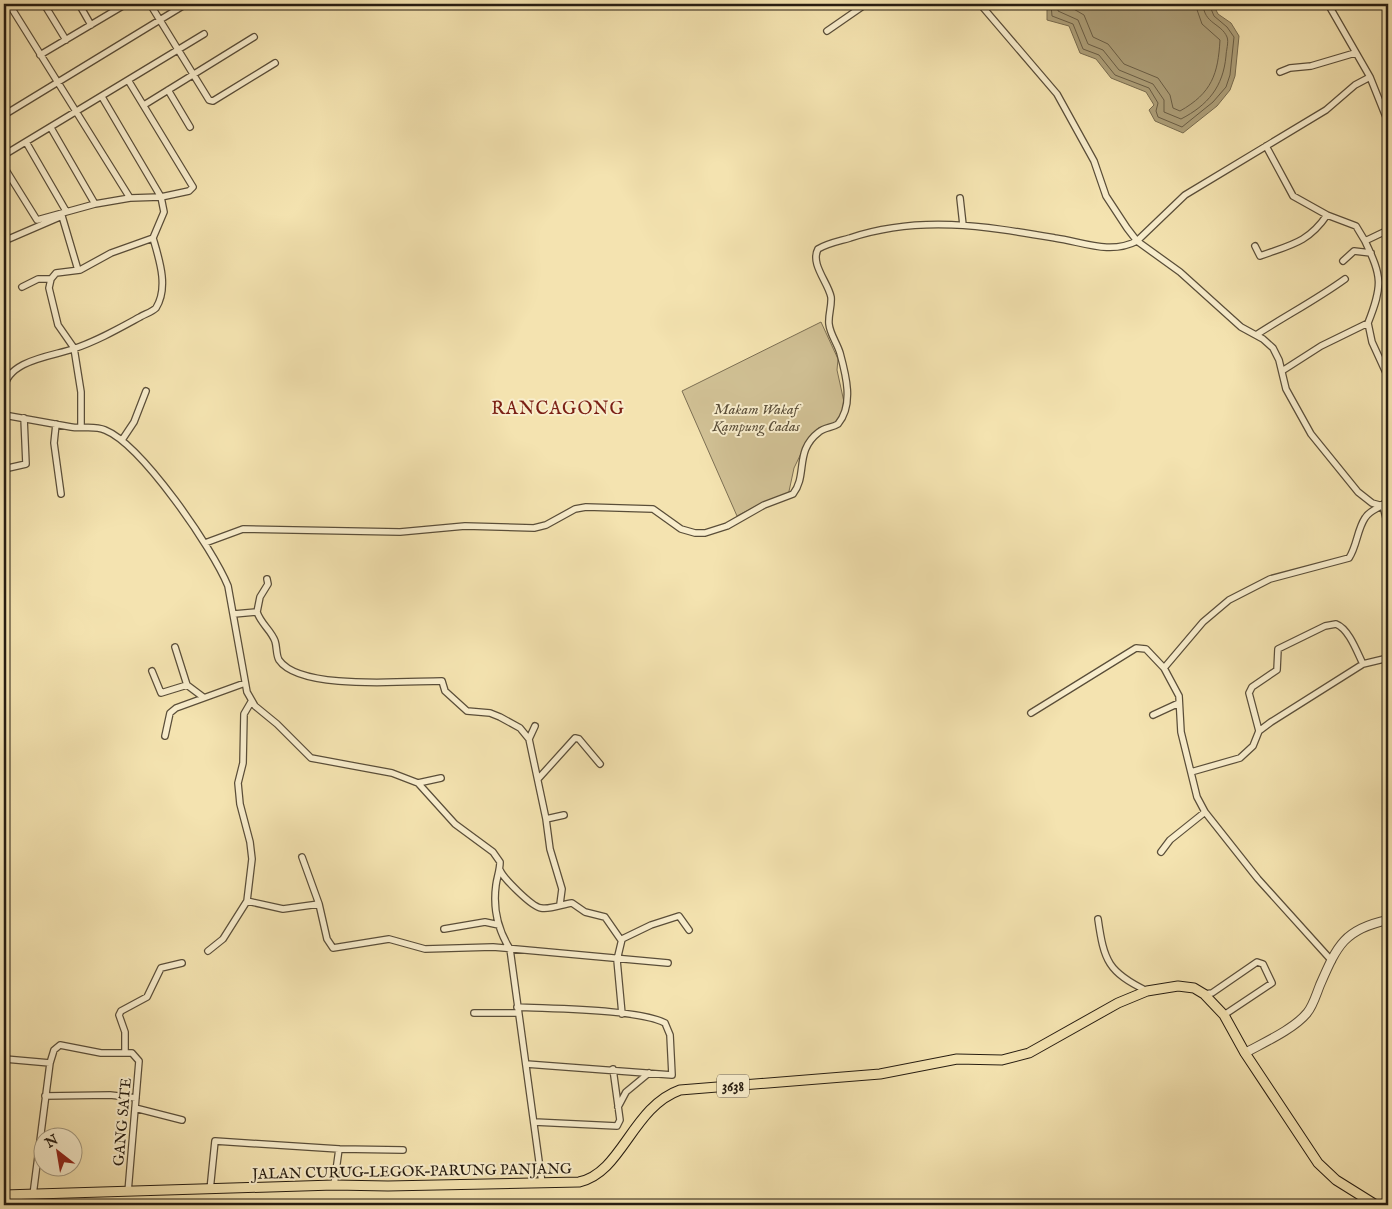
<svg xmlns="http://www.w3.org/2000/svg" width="1392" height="1209" font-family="'IM FELL English',serif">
<rect width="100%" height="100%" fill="#f4e3b0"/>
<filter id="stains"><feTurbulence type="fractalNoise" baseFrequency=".004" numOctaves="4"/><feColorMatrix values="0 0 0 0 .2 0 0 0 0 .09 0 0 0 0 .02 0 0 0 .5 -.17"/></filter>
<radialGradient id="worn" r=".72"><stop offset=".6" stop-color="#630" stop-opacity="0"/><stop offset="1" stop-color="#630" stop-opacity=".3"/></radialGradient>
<!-- green -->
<path fill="#d1c195" stroke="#7c6f53" d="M 821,322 L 838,359 L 837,370 L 844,402 L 843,414 L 836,422 L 817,431 L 808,439 L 794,468 L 788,496 L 758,505 L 737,516 L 682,391 Z"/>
<!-- water -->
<path fill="#aea07a" stroke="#786c50" d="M 1047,4 L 1213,4 L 1218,14 L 1231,23 L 1239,36 L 1235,76 L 1230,90 L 1217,106 L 1183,133 L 1155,121 L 1149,110 L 1154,105 L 1146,92 L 1111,78 L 1096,59 L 1080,53 L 1069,26 L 1047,20 Z"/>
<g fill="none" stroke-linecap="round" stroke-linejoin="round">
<!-- shore -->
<path stroke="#6a5e46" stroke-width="1" d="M 1051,4 L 1052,16 L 1073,24 L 1083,49 L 1099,55 L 1115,75 L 1149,88 L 1158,103 L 1156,111 L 1158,117 L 1182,127 L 1213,102 L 1226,87 L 1230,75 L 1234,37 L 1227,27 L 1214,16 L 1209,4
M 1058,4 L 1058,11 L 1078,20 L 1088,44 L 1103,50 L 1119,70 L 1153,84 L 1164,100 L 1164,112 L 1181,119 C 1208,105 1223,87 1226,56 C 1226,51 1229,42 1227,37 C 1221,23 1204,24 1203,4
M 1065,4 L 1084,15 L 1093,37 L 1108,44 L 1124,64 L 1158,78 L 1170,95 L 1173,108 L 1180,111 C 1212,93 1218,74 1220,40 L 1202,24 L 1195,4"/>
<defs>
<path id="minor" d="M 9,4 L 130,198 L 95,204
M 44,4 L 66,40
M 79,4 L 91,25
M 150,4 L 209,100 L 213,101 L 275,63
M 980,4 L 1057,94 L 1094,161 L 1106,196 L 1127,228 L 1137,241 L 1180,272 L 1241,327 L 1263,339 L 1273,348 L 1279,360 L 1286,389 L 1311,434 L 1358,492 L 1372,503 L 1383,506 L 1388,526
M 1328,4 L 1370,77 L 1388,122
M 827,31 L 866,4
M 40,55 L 126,4
M 1280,72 L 1290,68 L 1311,66 L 1355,53
M 168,90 L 190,127
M 102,97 L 161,197 L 130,198
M 144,105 L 254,37
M 4,115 L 186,4
M 26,142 L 66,211
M 1266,146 L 1293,196 L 1327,215 L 1356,226 L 1365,241
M 4,155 L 204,34
M 4,167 L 37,220 L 95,204 L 51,128
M 960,198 L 963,225
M 4,241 L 62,216 L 78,270
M 1255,246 L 1260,256 C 1290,245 1308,243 1327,215
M 1343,261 L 1354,251 L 1371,253
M 22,287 L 38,279 L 51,279
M 1368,323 L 1372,342 L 1388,377
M 1256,335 C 1285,316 1316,300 1345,279
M 1282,371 L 1321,346 L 1368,323 C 1383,285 1382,277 1365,241 L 1388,230
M 4,389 C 7,360 53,356 73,349 C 97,341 118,329 140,317 C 145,314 152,312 156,308 C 169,287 159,259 153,238
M 4,415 C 26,419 49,423 71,427 C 82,429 94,425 105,430 C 142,445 213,549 228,586 L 247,692 L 255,706 L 277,724 L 311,758 L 392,773 L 418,783 L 455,824 L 493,852 L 500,862 C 500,870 497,877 496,885 C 493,907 498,930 510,949 L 542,1183
M 56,424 L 54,443 L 61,494
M 81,427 L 81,392 L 74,348 L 58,325 L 49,288 L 51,279 L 56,273 L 80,270 L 111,253 L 153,238 L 164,212 L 161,197 L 189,191 L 193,187 L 128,80
M 122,440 L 134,422 L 146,391
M 4,469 L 26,464 L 24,418
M 205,543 L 243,529 L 400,532 L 465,526 L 534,528 L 546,525 L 575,509 L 586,507 L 653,509 L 681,529 L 695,533 L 705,533 L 727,526 L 764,505 L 793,494 C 808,475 794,451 819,432 C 825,427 832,428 838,424 C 854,405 846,375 840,353 C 837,343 830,334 829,324 C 828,315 832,306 831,297 C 828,282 810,264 818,249 C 828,243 840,241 850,238 C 920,215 984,226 1055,238 C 1083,242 1110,255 1137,241 L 1185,195 L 1326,110 L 1355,85 L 1370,77
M 257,612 C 261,624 271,630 275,641 C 277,647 276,655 279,660 C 300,691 406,681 442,681 L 445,691 L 467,711 L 490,713 L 500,717 L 520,728 L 529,739
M 234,614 L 257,612 L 260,597 L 268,584 L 267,579
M 175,647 L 187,685 L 203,697
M 152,671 L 161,693 L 187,685
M 1031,713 L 1136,648 L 1146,649 L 1164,668
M 1153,715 L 1179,703
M 535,726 L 529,739 L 546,819
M 1259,731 L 1249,693 L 1252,687 L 1277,670 L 1278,649 L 1325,626 L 1336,624 C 1349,629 1357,652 1363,664
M 165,736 L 170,713 L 176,708 L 245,683
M 1191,772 L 1240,758 L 1253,746 L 1259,731 L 1271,722 L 1363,664 L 1388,658
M 538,779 L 575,738 L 579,739 L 600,764
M 418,783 L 441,778
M 1161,852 L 1170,840 L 1205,812
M 302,857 L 319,904
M 500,870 C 503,878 532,907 541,908 C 550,910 563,904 572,903 L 585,912 L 605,917 L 621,940
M 247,901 L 283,909 L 319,904 L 327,939 L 333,948 L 389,939 L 425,949 L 493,947 L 668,963
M 560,904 L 562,889 L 550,849 L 546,819 L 564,815
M 1098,919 C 1104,961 1108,972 1147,991
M 444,929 L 485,922 L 499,925
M 208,951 L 223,939 L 247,901 L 252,859 L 250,842 L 240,804 L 238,783 L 243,763 L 244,714 L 251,702
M 1332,961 L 1258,879 L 1205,812 L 1197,797 L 1181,732 L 1179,696 L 1164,668 L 1203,622 L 1229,600 L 1270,579 L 1349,558 C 1357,546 1357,530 1365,518 C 1371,508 1382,509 1388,499
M 1204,994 L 1212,993 L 1257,962 L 1263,964 L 1272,983 L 1224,1015
M 517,1007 C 550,1009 639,1009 665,1023 L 670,1035 L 672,1075 L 526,1064
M 474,1013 L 517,1013
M 622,1014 L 617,960 L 622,939 L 651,925 L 679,916 L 689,930
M 125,1052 L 125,1032 L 119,1015 L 121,1011 L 147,997 L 161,968 L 182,963
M 5,1059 L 50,1063
M 45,1096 L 110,1095 L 136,1098
M 618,1107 L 626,1092 L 649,1073
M 135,1108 L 182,1120
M 534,1122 L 617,1126 L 620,1120 L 613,1069
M 334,1185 L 339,1149
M 210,1190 L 215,1141 L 339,1149 L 403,1150
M 33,1195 L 50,1063 L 54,1050 L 60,1045 L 101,1053 L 132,1053 L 139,1061 L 128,1192"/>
<path id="tertiary" d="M 1245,1053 C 1263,1043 1294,1029 1307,1013 C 1313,1006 1316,995 1320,985 C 1337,946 1344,929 1388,920"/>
<path id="primary" d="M 4,1195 L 334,1185 L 388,1186 L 579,1182 C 622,1173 632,1107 680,1090 L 880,1074 L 957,1059 L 1002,1060 L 1029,1053 L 1118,1003 L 1147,991 L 1178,986 L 1194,988 L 1204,994 L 1224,1015 L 1245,1053 L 1318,1163 L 1336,1180 L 1376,1205"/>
</defs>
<!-- minor casing -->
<use href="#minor" stroke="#5a4e39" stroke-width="8"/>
<!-- tertiary casing -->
<use href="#tertiary" stroke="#5a4e39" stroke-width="10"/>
<!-- primary casing -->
<use href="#primary" stroke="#271d11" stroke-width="11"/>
<!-- minor -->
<use href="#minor" stroke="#f8edcc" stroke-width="5.5"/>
<!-- tertiary -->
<use href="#tertiary" stroke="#f8edcc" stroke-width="8"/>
<!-- primary -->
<use href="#primary" stroke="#f4e3b0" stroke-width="9"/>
</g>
<g text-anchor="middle" stroke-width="4" stroke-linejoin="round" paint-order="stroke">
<!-- shield labels -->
<rect fill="#f8edcc" stroke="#665b49" stroke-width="1" x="717" y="1074.5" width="32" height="23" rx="4"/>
<g font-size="14" font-weight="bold" fill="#271d11">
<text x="733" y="1091">3638</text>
</g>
<!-- park labels -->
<g font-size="15" font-style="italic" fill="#5a4e39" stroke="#f8edcc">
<text x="756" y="414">Makam Wakaf<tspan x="756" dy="17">Kampung Cadas</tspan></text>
</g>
<!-- street labels -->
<g font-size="15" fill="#271d11" stroke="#f8edcc">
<text transform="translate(122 1122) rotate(-85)" y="5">GANG SATE</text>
<text transform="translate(412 1171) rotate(-1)" y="5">JALAN CURUG–LEGOK–PARUNG PANJANG</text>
</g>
<!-- quarter labels -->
<g font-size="18" letter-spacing="1" fill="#7a1f14" stroke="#f8edcc">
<text x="558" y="414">RANCAGONG</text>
</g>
</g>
<!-- margin -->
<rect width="1392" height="1209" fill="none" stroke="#f4e3b0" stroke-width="20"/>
<rect x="5" y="5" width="1382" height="1199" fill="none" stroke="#271d11" stroke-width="2.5"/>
<rect x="10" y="10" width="1372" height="1189" fill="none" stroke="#271d11"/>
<!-- north arrow -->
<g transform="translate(58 1152) rotate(329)"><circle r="24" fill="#f8edcc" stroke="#a49a81"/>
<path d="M0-4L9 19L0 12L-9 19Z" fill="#8f2418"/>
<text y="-8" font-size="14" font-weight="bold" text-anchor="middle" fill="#271d11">N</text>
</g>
<rect width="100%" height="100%" filter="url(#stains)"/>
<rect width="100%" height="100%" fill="url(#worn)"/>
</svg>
